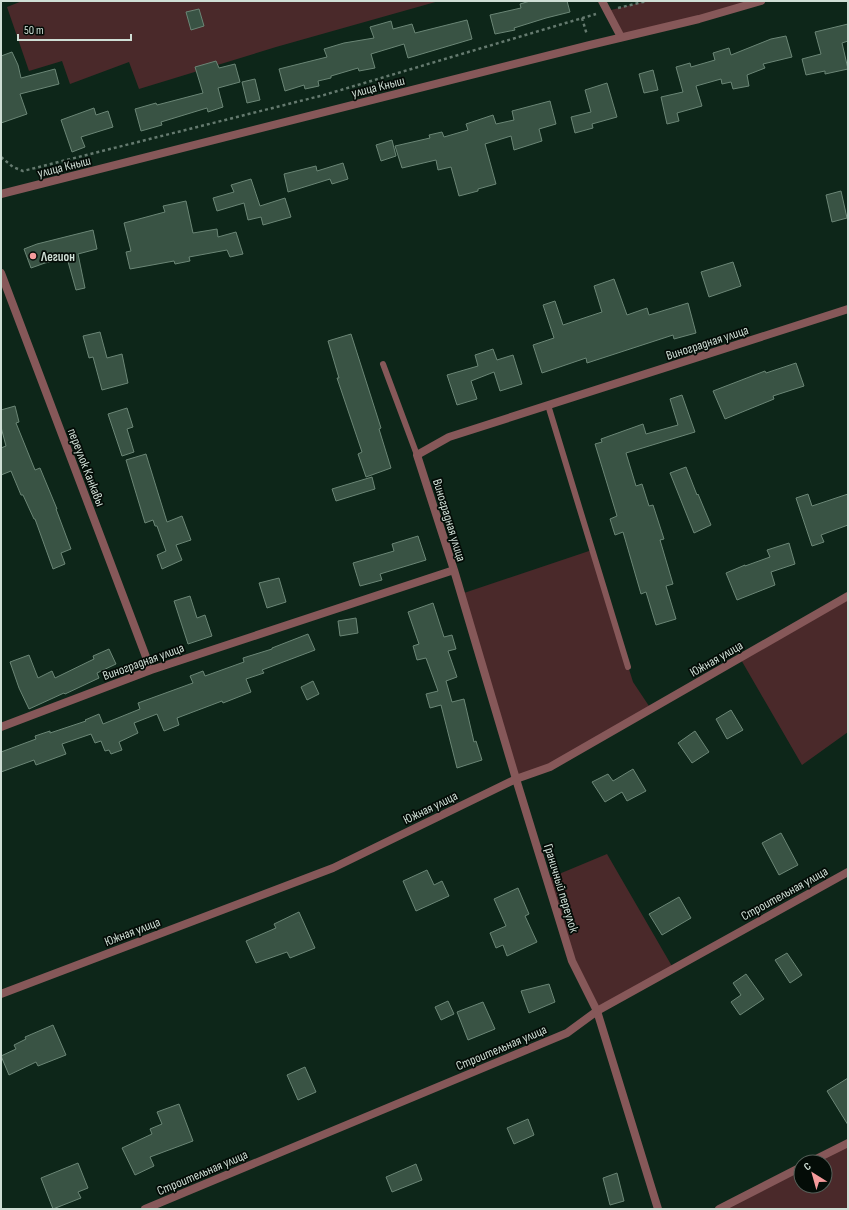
<svg xmlns="http://www.w3.org/2000/svg" width="849" height="1210" font-family="'Sofia Sans Condensed',sans-serif">
<rect width="100%" height="100%" fill="#0d2619"/>
<!-- green -->
<path fill="#4a292a" d="M 22,1 L 439,1 L 276,47 L 139,89 L 129,62 L 70,84 L 62,61 L 29,71 L 7,7 Z
M 647,1 L 761,1 L 621,37 L 607,11 Z
M 592,550 L 633,682 L 651,709 L 550,767 L 516,779 L 461,594 Z
M 848,596 L 848,732 L 802,765 L 740,658 Z
M 607,854 L 673,968 L 597,1011 L 572,961 L 547,879 Z
M 848,1143 L 848,1209 L 719,1209 L 801,1167 L 801,1186 L 825,1186 L 825,1162 L 810,1162 Z"/>
<!-- building -->
<path fill="#395344" stroke="#6b8676" d="M 530,1 L 567,1 L 570,12 L 546,18 L 514,28 L 515,30 L 495,34 L 490,15 L 521,8 L 520,4 Z
M 199,9 L 204,26 L 191,30 L 186,12 Z
M 467,20 L 472,39 L 408,58 L 404,44 L 371,54 L 375,68 L 359,71 L 358,68 L 331,76 L 331,78 L 318,81 L 319,86 L 305,89 L 304,85 L 285,91 L 279,69 L 327,57 L 324,49 L 344,43 L 374,38 L 370,27 L 391,21 L 393,29 L 412,24 L 415,33 Z
M 848,24 L 848,41 L 842,43 L 848,69 L 825,74 L 825,71 L 806,75 L 802,59 L 821,54 L 815,32 Z
M 786,36 L 792,57 L 763,64 L 765,68 L 747,75 L 749,86 L 733,89 L 731,82 L 722,84 L 721,79 L 696,86 L 702,106 L 677,113 L 679,121 L 667,124 L 661,97 L 683,92 L 676,67 L 690,63 L 691,67 L 715,60 L 713,53 L 729,48 L 731,55 L 771,39 Z
M 12,52 L 18,65 L 21,78 L 55,69 L 59,84 L 20,94 L 27,114 L 1,123 L 1,56 Z
M 216,61 L 219,68 L 235,64 L 240,82 L 218,88 L 223,107 L 208,112 L 207,108 L 161,122 L 162,125 L 141,131 L 135,109 L 156,103 L 157,105 L 203,93 L 195,67 Z
M 653,70 L 658,90 L 644,93 L 639,74 Z
M 255,79 L 260,100 L 247,103 L 242,82 Z
M 607,83 L 617,117 L 592,124 L 593,128 L 575,133 L 571,117 L 591,112 L 585,90 Z
M 550,101 L 556,124 L 539,129 L 542,141 L 514,150 L 511,136 L 485,144 L 496,184 L 478,189 L 478,191 L 459,196 L 451,167 L 438,170 L 436,160 L 402,168 L 395,146 L 430,138 L 429,135 L 442,132 L 444,137 L 468,130 L 466,124 L 493,115 L 496,124 L 514,120 L 512,111 Z
M 94,108 L 96,115 L 108,111 L 113,127 L 81,137 L 85,147 L 72,152 L 61,120 Z
M 392,140 L 396,156 L 381,161 L 376,145 Z
M 343,163 L 348,179 L 332,184 L 330,179 L 288,192 L 284,174 L 316,166 L 317,171 Z
M 251,179 L 260,206 L 285,198 L 291,217 L 263,225 L 261,217 L 248,220 L 244,203 L 217,211 L 213,198 L 234,192 L 231,185 Z
M 841,191 L 847,218 L 832,222 L 826,195 Z
M 186,201 L 193,233 L 217,229 L 218,237 L 236,232 L 243,254 L 230,257 L 227,250 L 189,257 L 190,261 L 175,264 L 174,261 L 130,269 L 126,252 L 131,251 L 124,223 L 165,212 L 163,206 Z
M 93,230 L 97,249 L 78,254 L 85,288 L 76,290 L 67,258 L 45,263 L 31,268 L 24,249 L 37,244 Z
M 733,262 L 741,286 L 709,297 L 701,272 Z
M 614,279 L 627,315 L 647,308 L 649,315 L 688,303 L 696,333 L 674,339 L 673,335 L 587,363 L 586,358 L 542,373 L 533,345 L 554,338 L 543,305 L 555,301 L 563,325 L 602,312 L 594,286 Z
M 100,332 L 107,358 L 122,354 L 128,383 L 102,390 L 93,357 L 89,358 L 83,336 Z
M 351,334 L 381,428 L 379,429 L 391,468 L 366,477 L 358,454 L 362,452 L 337,378 L 339,378 L 328,341 Z
M 493,349 L 497,360 L 513,355 L 522,384 L 500,391 L 494,372 L 471,381 L 477,399 L 457,405 L 447,375 L 478,366 L 475,355 Z
M 796,363 L 804,386 L 773,396 L 774,399 L 725,419 L 713,391 L 765,371 L 766,373 Z
M 682,395 L 695,432 L 626,453 L 636,486 L 642,484 L 649,506 L 653,505 L 664,539 L 660,540 L 673,584 L 666,586 L 676,619 L 656,625 L 646,592 L 641,594 L 623,532 L 615,535 L 610,519 L 617,516 L 595,444 L 602,442 L 601,439 L 643,424 L 646,434 L 678,425 L 670,399 Z
M 15,406 L 19,422 L 16,423 L 35,470 L 40,468 L 57,509 L 56,509 L 71,549 L 61,553 L 65,564 L 53,569 L 35,519 L 34,519 L 23,495 L 21,495 L 11,471 L 1,475 L 1,448 L 6,446 L 1,427 L 1,410 Z
M 127,408 L 133,427 L 127,429 L 134,452 L 122,456 L 108,414 Z
M 146,454 L 167,522 L 182,516 L 191,540 L 176,545 L 182,560 L 162,569 L 157,555 L 166,551 L 157,526 L 155,526 L 153,520 L 145,523 L 126,460 Z
M 686,467 L 697,495 L 698,494 L 711,525 L 694,533 L 670,473 Z
M 372,477 L 375,489 L 336,501 L 332,489 Z
M 808,494 L 812,506 L 848,494 L 848,525 L 821,535 L 824,542 L 812,546 L 796,498 Z
M 418,536 L 426,560 L 380,574 L 382,580 L 360,586 L 353,563 L 394,551 L 392,544 Z
M 789,543 L 795,564 L 771,572 L 775,585 L 737,600 L 726,573 L 745,565 L 745,566 L 770,557 L 767,550 Z
M 279,578 L 286,602 L 267,608 L 259,583 Z
M 190,596 L 197,618 L 205,615 L 212,636 L 188,644 L 174,601 Z
M 433,603 L 444,637 L 452,635 L 456,649 L 448,651 L 457,677 L 446,681 L 452,702 L 464,699 L 474,742 L 476,741 L 482,760 L 457,768 L 441,705 L 430,708 L 426,694 L 438,691 L 426,658 L 417,660 L 413,646 L 419,644 L 408,612 Z
M 356,618 L 358,633 L 340,636 L 338,621 Z
M 308,634 L 315,650 L 262,670 L 264,673 L 246,679 L 251,692 L 223,703 L 222,701 L 177,718 L 179,725 L 164,731 L 157,714 L 134,723 L 138,733 L 119,742 L 122,750 L 111,754 L 109,750 L 105,751 L 101,741 L 95,743 L 91,734 L 62,744 L 66,754 L 36,765 L 34,760 L 1,772 L 1,752 L 36,739 L 35,736 L 50,731 L 50,733 L 86,721 L 85,720 L 99,714 L 103,724 L 140,709 L 138,703 L 193,683 L 190,676 L 203,671 L 205,676 L 244,662 L 243,658 L 272,649 L 272,648 Z
M 109,649 L 116,664 L 97,673 L 99,678 L 65,694 L 64,693 L 29,709 L 19,688 L 10,662 L 29,655 L 38,678 L 52,671 L 55,678 L 94,659 L 93,656 Z
M 313,681 L 319,694 L 307,700 L 301,687 Z
M 731,710 L 743,730 L 727,739 L 716,719 Z
M 695,731 L 709,752 L 692,763 L 678,743 Z
M 633,769 L 646,791 L 627,801 L 622,792 L 605,802 L 592,782 L 608,774 L 613,781 Z
M 781,833 L 798,865 L 779,875 L 762,843 Z
M 427,870 L 434,885 L 442,881 L 449,896 L 416,911 L 403,881 Z
M 518,888 L 529,914 L 525,916 L 537,942 L 507,956 L 503,945 L 496,948 L 490,933 L 506,926 L 494,899 Z
M 679,897 L 691,918 L 662,935 L 649,914 Z
M 299,912 L 315,948 L 290,958 L 287,952 L 256,963 L 246,941 L 276,928 L 274,924 Z
M 787,953 L 802,975 L 790,983 L 775,960 Z
M 746,974 L 764,999 L 740,1015 L 731,1002 L 741,995 L 733,983 Z
M 549,984 L 555,1002 L 529,1013 L 521,991 Z
M 448,1001 L 454,1014 L 441,1020 L 435,1007 Z
M 483,1002 L 495,1029 L 468,1040 L 457,1012 Z
M 53,1025 L 66,1055 L 38,1066 L 36,1062 L 9,1075 L 1,1056 L 16,1049 L 14,1045 L 26,1039 L 25,1037 Z
M 305,1067 L 316,1092 L 298,1100 L 287,1075 Z
M 848,1078 L 848,1125 L 827,1091 Z
M 179,1104 L 193,1141 L 150,1157 L 154,1166 L 135,1175 L 122,1148 L 152,1134 L 150,1129 L 162,1124 L 157,1112 Z
M 528,1119 L 534,1135 L 514,1144 L 507,1128 Z
M 78,1163 L 88,1188 L 78,1192 L 81,1198 L 53,1209 L 41,1178 Z
M 416,1164 L 422,1180 L 392,1192 L 386,1177 Z
M 617,1173 L 624,1201 L 610,1205 L 603,1178 Z"/>
<g fill="none" stroke-linecap="round" stroke-linejoin="round">
<!-- path -->
<path stroke="#657a6f" stroke-width="2.5" stroke-dasharray="3 3" stroke-linecap="butt" d="M 618,8 L 647,1
M 582,18 L 587,35
M 1,157 L 13,167 L 23,171 L 324,95 L 596,14"/>
<!-- service -->
<path stroke="#865859" stroke-width="6" d="M 383,364 L 417,455
M 548,405 L 628,667"/>
<!-- minor -->
<path stroke="#865859" stroke-width="8" d="M 602,1 L 621,37
M 1,273 L 151,670
M 454,570 L 516,779 L 572,961 L 597,1011 L 658,1209
M 1,727 L 151,670 L 454,570 L 417,455 L 449,437 L 848,309
M 1,994 L 333,868 L 516,779 L 550,767 L 848,596
M 810,1162 L 848,1143
M 145,1209 L 567,1033 L 597,1011 L 848,872
M 719,1209 L 801,1167"/>
<!-- tertiary -->
<path stroke="#865859" stroke-width="8" d="M 1,194 L 590,45 L 699,19 L 761,1"/>
</g>
<!-- markers -->
<circle fill="#f59b9c" stroke="#040c07" stroke-width="1.5" cx="33" cy="256" r="4"/>
<g text-anchor="middle" stroke-width="3.5" stroke-linejoin="round" paint-order="stroke">
<!-- street labels -->
<g font-size="13" fill="#cfded5" stroke="#040c07">
<text transform="translate(378 86) rotate(-14)" y="5">улица Кныш</text>
<text transform="translate(64 166) rotate(-14)" y="5">улица Кныш</text>
<text transform="translate(707 342) rotate(-18)" y="5">Виноградная улица</text>
<text transform="translate(87 467) rotate(69)" y="5">переулок Канкавы</text>
<text transform="translate(450 520) rotate(73)" y="5">Виноградная улица</text>
<text transform="translate(716 658) rotate(-30)" y="5">Южная улица</text>
<text transform="translate(143 661) rotate(-20)" y="5">Виноградная улица</text>
<text transform="translate(430 807) rotate(-26)" y="5">Южная улица</text>
<text transform="translate(562 888) rotate(73)" y="5">Граничный переулок</text>
<text transform="translate(784 893) rotate(-29)" y="5">Строительная улица</text>
<text transform="translate(132 931) rotate(-21)" y="5">Южная улица</text>
<text transform="translate(501 1047) rotate(-23)" y="5">Строительная улица</text>
<text transform="translate(202 1172) rotate(-23)" y="5">Строительная улица</text>
</g>
<!-- poi labels -->
<g font-size="13" font-weight="bold" fill="#cfded5" stroke="#040c07" text-anchor="start">
<text x="41" y="261">Легион</text>
</g>
</g>
<!-- border -->
<rect width="849" height="1210" fill="none" stroke="#cfded5" stroke-width="4"/>
<!-- north arrow -->
<g transform="translate(813 1174) rotate(323)"><circle r="19" fill="#040c07" stroke="#556059"/>
<path d="M0-3L7 15L0 10L-7 15Z" fill="#f59b9c"/>
<text y="-6" font-size="11" font-weight="bold" text-anchor="middle" fill="#cfded5">С</text>
</g>
<!-- scale -->
<path d="M18 34v6h113v-6" fill="none" stroke="#cfded5" stroke-width="2"/>
<text x="24" y="34" font-size="12" fill="#cfded5" stroke="#040c07" stroke-width="3" paint-order="stroke">50 m</text>
</svg>
